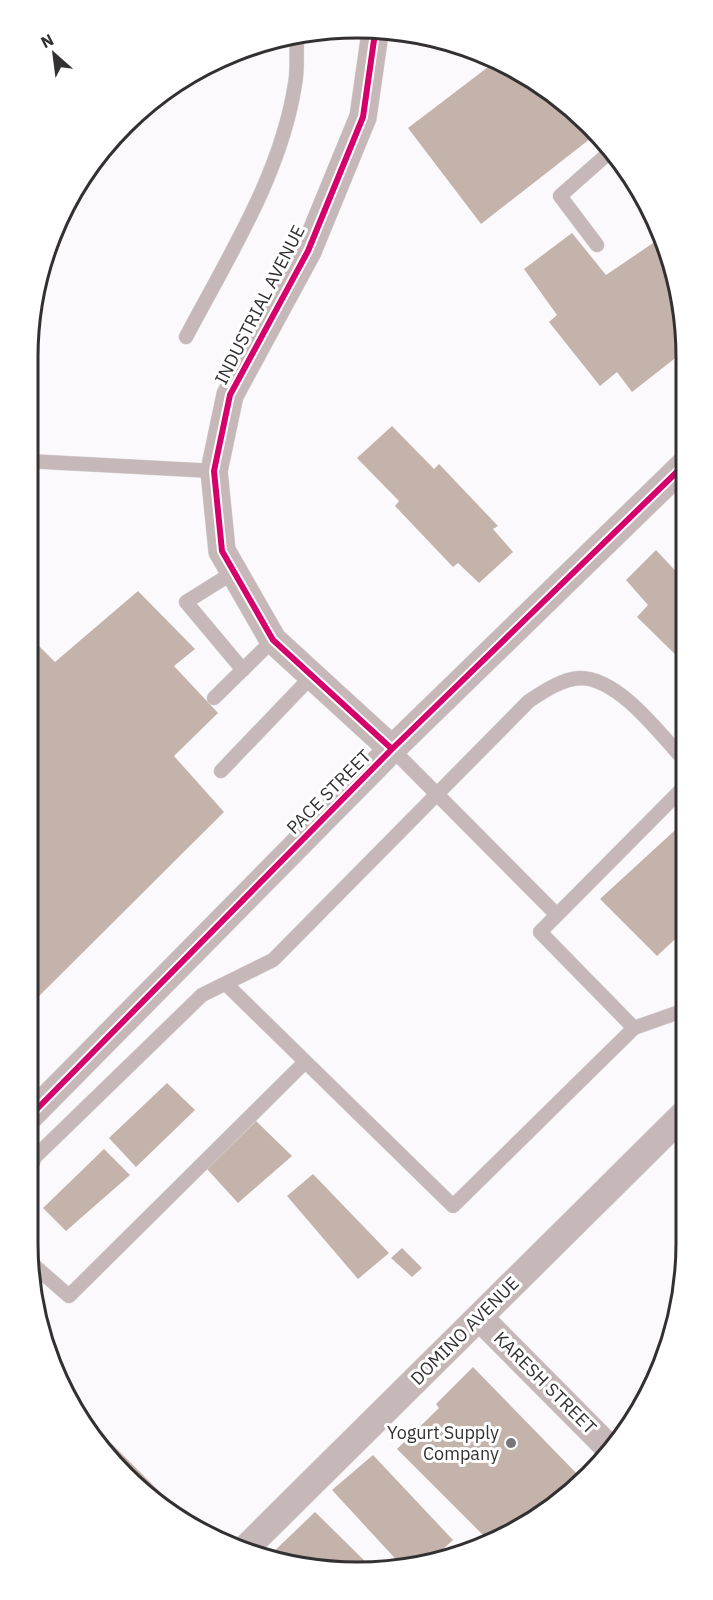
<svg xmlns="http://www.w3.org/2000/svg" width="713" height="1600" font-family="'IBM Plex Sans',sans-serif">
<rect width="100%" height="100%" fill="#fcf9fc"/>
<!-- building -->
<path fill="#c3b3aa" d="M 496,61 L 540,83 L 595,135 L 481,224 L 408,128 Z
M 572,233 L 606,275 L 659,239 L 666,249 L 683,313 L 683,352 L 632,392 L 617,372 L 600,386 L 549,322 L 557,315 L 524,269 Z
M 392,426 L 434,469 L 439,464 L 498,526 L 493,529 L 513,552 L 479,583 L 458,563 L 453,567 L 395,506 L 399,501 L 357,458 Z
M 656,550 L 684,580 L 684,658 L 682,661 L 637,617 L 648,605 L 626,580 Z
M 138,591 L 195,649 L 174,666 L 218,713 L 174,756 L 224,812 L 27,1008 L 27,634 L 55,662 Z
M 685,821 L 685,930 L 657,956 L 600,899 Z
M 167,1083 L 195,1110 L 136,1167 L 109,1138 Z
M 255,1120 L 292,1156 L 238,1203 L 207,1169 Z
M 104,1149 L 130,1175 L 66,1231 L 43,1208 Z
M 313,1174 L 389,1253 L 358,1279 L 287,1196 Z
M 402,1248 L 422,1268 L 412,1277 L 391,1258 Z
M 473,1367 L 582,1479 L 521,1529 L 489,1541 L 397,1449 L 439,1408 L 436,1404 Z
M 84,1416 L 178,1510 L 174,1514 L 109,1460 Z
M 373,1455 L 453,1540 L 427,1564 L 420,1567 L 403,1567 L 332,1490 Z
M 315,1512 L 371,1567 L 293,1567 L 268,1557 Z"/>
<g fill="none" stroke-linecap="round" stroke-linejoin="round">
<defs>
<path id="service" d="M 597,245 L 560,196 L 612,150
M 186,337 C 228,257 281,175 295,84 C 298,69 296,53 297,38
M 27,461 L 214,471
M 234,572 L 186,602 L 243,670
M 214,698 L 273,640
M 392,749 L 557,915 L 685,786
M 221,771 L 312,676
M 226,984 L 453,1206 L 634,1028 L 540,932 L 557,915
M 634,1028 L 685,1010
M 27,1176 L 35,1157 L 202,995 L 273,960 L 529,701 C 544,691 562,679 580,678 C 619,678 660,734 685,761
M 30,1262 L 69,1296 L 305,1062"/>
<path id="minor" d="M 375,33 L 363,117 L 308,251 L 230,395 L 214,471 L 222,551 L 273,640 L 392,749
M 27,1119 L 392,749 L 684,465
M 479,1317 L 611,1450
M 245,1549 L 686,1112"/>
</defs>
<!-- service casing -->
<use href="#service" stroke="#d7d6d7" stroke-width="15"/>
<!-- minor casing -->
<use href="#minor" stroke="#d7d6d7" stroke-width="28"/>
<!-- service -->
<use href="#service" stroke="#c6b7b8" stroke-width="14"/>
<!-- minor -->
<use href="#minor" stroke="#c6b7b8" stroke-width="27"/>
<defs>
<path id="cycleway" d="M 375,33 L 363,117 L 308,251 L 230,395 L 214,471 L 222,551 L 273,640 L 392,749
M 27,1119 L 392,749 L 684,465"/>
</defs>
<!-- cycleway casing -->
<use href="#cycleway" stroke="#fff" stroke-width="10"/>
<!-- cycleway -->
<use href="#cycleway" stroke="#d6006c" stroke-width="6"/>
</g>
<!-- markers -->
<circle fill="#797679" stroke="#fff" stroke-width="2" cx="511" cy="1443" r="6"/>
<g text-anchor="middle" stroke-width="6" stroke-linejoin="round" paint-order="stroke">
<!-- street labels -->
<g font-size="18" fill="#333032" stroke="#fff">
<text transform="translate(260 305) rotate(-63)" y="6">INDUSTRIAL AVENUE</text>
<text transform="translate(329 792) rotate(-45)" y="6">PACE STREET</text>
<text transform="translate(465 1331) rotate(-45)" y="6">DOMINO AVENUE</text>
<text transform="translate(545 1383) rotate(45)" y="6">KARESH STREET</text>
</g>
<!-- poi labels -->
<g font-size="18" fill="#333032" stroke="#fff" text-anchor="end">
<text x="499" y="1439">Yogurt Supply<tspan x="499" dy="21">Company</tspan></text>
</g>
</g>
<!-- crop -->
<path d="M0 0H713V1600H0ZM357 38H357A319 319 0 0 1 676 357V1243A319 319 0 0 1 357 1562H357A319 319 0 0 1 38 1243V357A319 319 0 0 1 357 38Z" fill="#fff" fill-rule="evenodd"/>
<path fill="none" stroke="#333032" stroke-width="3" d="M357 38H357A319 319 0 0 1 676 357V1243A319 319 0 0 1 357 1562H357A319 319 0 0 1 38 1243V357A319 319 0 0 1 357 38Z"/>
<!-- north arrow -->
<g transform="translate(54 54) rotate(332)" stroke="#ffffff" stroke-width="4.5" paint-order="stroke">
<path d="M0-4.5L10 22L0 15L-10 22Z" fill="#333032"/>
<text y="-9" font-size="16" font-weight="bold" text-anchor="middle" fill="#333032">N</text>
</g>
</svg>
